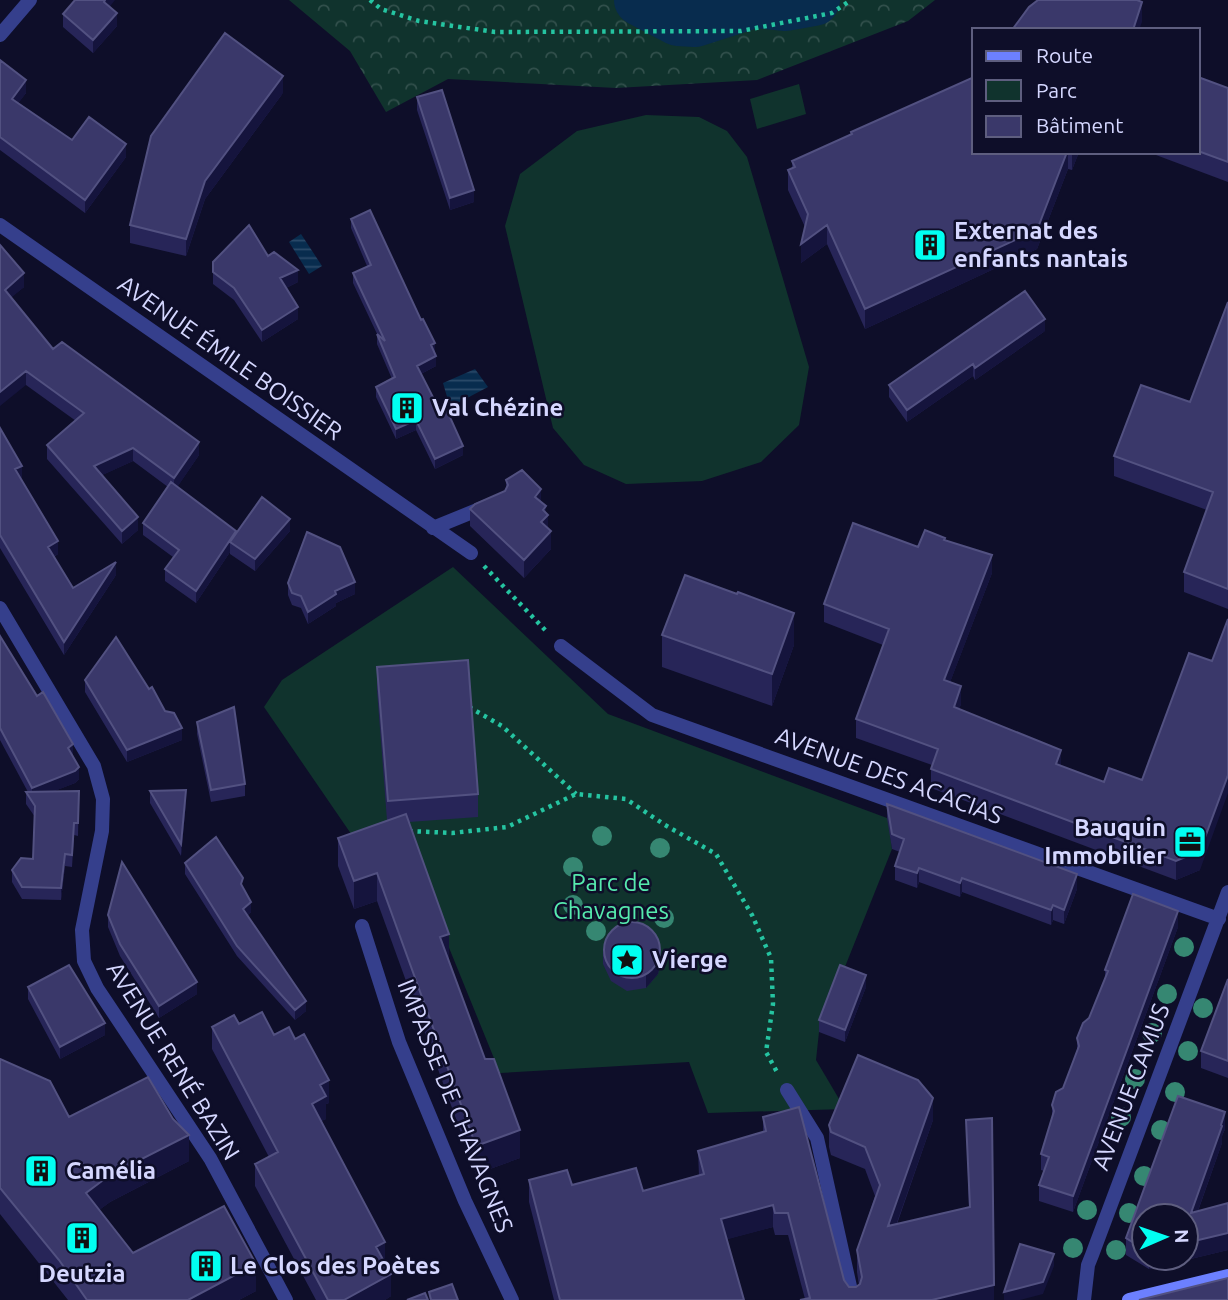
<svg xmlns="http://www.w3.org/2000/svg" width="1228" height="1300" font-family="Ubuntu,sans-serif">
<defs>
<pattern id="forest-crowns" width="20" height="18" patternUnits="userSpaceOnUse" patternTransform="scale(1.75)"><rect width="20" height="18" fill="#10332d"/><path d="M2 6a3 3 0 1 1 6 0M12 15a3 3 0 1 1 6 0" fill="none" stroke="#32504c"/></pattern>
<pattern id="water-rules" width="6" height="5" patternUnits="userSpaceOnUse" patternTransform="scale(1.75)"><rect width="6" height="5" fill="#082c4e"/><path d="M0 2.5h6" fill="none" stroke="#2b4a69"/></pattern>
</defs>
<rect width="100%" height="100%" fill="#0e0e29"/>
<!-- green -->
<path fill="#10332d" d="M 799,84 L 806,114 L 757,129 L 750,99 Z
M 646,115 L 699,117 L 727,131 L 747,157 L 809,367 L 799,425 L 761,462 L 702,481 L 626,484 L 584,465 L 553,428 L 505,226 L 520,174 L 577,131 Z
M 453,567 L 608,714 L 895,821 L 890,834 L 892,849 L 819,1032 L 816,1060 L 845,1109 L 708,1113 L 689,1062 L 500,1073 L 406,842 L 358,844 L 264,707 L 282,680 Z"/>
<!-- forest -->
<path fill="url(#forest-crowns)" d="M 289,0 L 935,0 L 908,21 L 757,80 L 616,88 L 448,79 L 386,112 L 350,51 Z"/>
<!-- water -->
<path fill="url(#water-rules)" d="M 301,234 L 322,266 L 309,274 L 289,242 Z
M 475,369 L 488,387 L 450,407 L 443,383 Z"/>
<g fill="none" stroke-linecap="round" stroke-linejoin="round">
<!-- river -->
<path stroke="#082c4e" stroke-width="52" d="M 640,0 L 678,20 L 695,21 L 754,2 L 786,5 L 814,0"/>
<!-- path -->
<path stroke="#25c4a1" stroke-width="4.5" stroke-dasharray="3.5 5" stroke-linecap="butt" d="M 370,0 L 381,9 L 419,21 L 495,32 L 741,31 L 832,13 L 851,0
M 484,566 L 548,633
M 469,707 L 502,726 L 576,794
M 409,831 L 452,833 L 507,827 L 576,794 L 626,799 L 665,825 L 716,854 L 752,915 L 771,958 L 773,1004 L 766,1052 L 777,1072"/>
<!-- lane -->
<path stroke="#353f8c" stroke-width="14" d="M 787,1090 L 817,1138 L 853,1300"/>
<!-- street -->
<path stroke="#353f8c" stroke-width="14" d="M 0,35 L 30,0
M 0,225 L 471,553
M 433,528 L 487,506
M 0,608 L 94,766 L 103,799 L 102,831 L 82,930 L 84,961 L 97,988 L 210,1158 L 286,1300
M 561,646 L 652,715 L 1219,919
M 362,926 L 399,1042 L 465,1201 L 512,1300
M 1084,1300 L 1088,1265 L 1092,1255 L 1228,892"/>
<!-- secondary -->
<path stroke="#6c80ff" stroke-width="14" d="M 1129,1300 L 1228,1276"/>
</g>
<!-- trees -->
<g fill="#368772">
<circle cx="602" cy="836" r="10"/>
<circle cx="660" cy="848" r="10"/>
<circle cx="573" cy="867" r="10"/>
<circle cx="573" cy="905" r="10"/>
<circle cx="664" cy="918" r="10"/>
<circle cx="596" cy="931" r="10"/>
<circle cx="1184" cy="947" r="10"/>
<circle cx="1167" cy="994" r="10"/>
<circle cx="1203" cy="1008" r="10"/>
<circle cx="1152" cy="1033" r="10"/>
<circle cx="1188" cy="1051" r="10"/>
<circle cx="1135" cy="1079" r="10"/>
<circle cx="1175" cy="1092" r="10"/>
<circle cx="1121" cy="1117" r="10"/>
<circle cx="1161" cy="1130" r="10"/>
<circle cx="1144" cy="1176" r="10"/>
<circle cx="1087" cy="1210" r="10"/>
<circle cx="1129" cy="1213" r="10"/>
<circle cx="1073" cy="1248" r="10"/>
<circle cx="1116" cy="1250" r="10"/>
</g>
<!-- wall -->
<path fill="#272558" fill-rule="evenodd" d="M 63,14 L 117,26 L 93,53 L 63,27 Z
M 0,60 L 26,93 L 18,103 L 72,140 L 126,157 L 85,213 L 0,150 Z
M 1198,77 L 1228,88 L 1228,182 L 1148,152 L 1198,152 Z
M 283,93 L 205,199 L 186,256 L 130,243 L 130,225 Z
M 417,97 L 474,202 L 450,210 L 417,110 Z
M 851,132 L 974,152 L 1079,152 L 1072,170 L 1068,169 L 1037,249 L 865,329 L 827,244 L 801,263 L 805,227 L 788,190 L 788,170 L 792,168 L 792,161 L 851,135 Z
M 351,219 L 435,352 L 436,366 L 421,374 L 463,455 L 435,469 L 416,430 L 396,439 L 376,397 L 376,387 L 392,379 L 377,344 L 377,334 L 378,336 L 353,283 L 353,273 L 367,266 L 351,228 Z
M 0,245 L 24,287 L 11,297 L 53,349 L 199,455 L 177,487 L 236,533 L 290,531 L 255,571 L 230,554 L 230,552 L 196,603 L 165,581 L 165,569 L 173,557 L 143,535 L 143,523 L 168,487 L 133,461 L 102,475 L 138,530 L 122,544 L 47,459 L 47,445 L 76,421 L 26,385 Z
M 268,256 L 298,282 L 286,288 L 298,319 L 262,342 L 234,300 L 213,284 L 213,262 Z
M 1228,302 L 1228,609 L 1184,592 L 1184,572 L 1207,510 L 1114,476 L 1114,456 L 1190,402 Z
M 1045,331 L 975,380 L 973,376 L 907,422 L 889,397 L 889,385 Z
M 0,428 L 21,479 L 58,554 L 54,557 L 73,588 L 116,575 L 64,655 L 0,548 Z
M 506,480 L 541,502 L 546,513 L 551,549 L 524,578 L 470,526 L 470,509 L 505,491 L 506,488 Z
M 945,541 L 992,573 L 950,682 L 961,704 L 959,709 L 1061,766 L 1104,782 L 1142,780 L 1212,661 L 1200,870 L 1176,880 L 931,788 L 931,769 L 932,765 L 856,738 L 856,719 L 883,645 L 824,622 L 824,604 L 918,547 Z
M 288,583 L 355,594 L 336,603 L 336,606 L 308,624 L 301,608 L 292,605 L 288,595 Z
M 662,635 L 794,645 L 772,706 L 662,667 Z
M 0,636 L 73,756 L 79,779 L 75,783 L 54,791 L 79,791 L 78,836 L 74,835 L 72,867 L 65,866 L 61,900 L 22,899 L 12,882 L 12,870 L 33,859 L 35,817 L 26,804 L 26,792 L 28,792 L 0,740 Z
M 377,667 L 478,794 L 478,817 L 409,822 L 449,961 L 520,1158 L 476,1174 L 377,901 L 354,909 L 338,866 L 338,838 L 387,820 L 377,690 Z
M 85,680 L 149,689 L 165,711 L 182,740 L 127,762 L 85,692 Z
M 197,722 L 245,784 L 245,796 L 211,802 L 197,734 Z
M 150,791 L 186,802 L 181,856 L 150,803 Z
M 887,804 L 1077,889 L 1064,924 L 1053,920 L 1051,925 L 962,892 L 960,897 L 919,882 L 917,888 L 895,880 L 895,866 L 900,852 L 892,849 L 887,818 Z
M 185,863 L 243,888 L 251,912 L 247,916 L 306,1011 L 295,1020 L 237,956 L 185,874 Z
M 108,915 L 197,994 L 159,1018 L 120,956 L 108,927 Z
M 1178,927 L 1073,1212 L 1039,1201 L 1039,1185 L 1044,1171 L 1041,1170 L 1041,1154 L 1052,1118 L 1052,1105 L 1063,1088 L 1077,1050 L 1077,1038 L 1089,1018 L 1105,979 L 1105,970 Z
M 603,952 L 660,965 L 658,974 L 646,988 L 627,991 L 611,981 L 603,964 Z
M 1228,979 L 1228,1078 L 1201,1068 L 1201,1051 Z
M 28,987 L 105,1035 L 60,1059 L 28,999 Z
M 866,987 L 845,1042 L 819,1032 L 819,1020 Z
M 239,1024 L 274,1035 L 295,1039 L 329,1103 L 326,1104 L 326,1119 L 321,1121 L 385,1263 L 391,1296 L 385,1300 L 316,1300 L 255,1186 L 255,1164 L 269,1157 L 212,1049 L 212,1027 Z
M 0,1059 L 69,1117 L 189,1161 L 110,1202 L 99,1210 L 133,1253 L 256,1291 L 239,1300 L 68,1300 L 0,1214 Z
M 1178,1096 L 1225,1112 L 1225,1129 L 1222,1136 L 1222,1143 L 1198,1211 L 1228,1203 L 1228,1250 L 1149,1269 L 1126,1255 L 1126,1238 ZM 1144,1216 L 1186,1216 L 1186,1258 L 1144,1258 Z
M 763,1117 L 844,1280 L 849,1287 L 856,1287 L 859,1285 L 857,1272 L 857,1250 L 875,1196 L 865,1169 L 831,1155 L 829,1147 L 829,1125 L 933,1120 L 897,1224 L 969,1207 L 966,1120 L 994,1300 L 805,1299 L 788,1235 L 775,1235 L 773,1227 L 727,1239 L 744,1300 L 554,1300 L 529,1202 L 529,1180 L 643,1191 L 699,1176 L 698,1151 L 763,1132 Z"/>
<!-- shaded-wall -->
<path fill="#15143d" d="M 105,0 L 115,0 L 104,14 L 104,2 Z
M 1142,2 L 1142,22 L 1139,30 L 1133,30 Z
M 117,13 L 117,26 L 93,53 L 93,40 Z
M 283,76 L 283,93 L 205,199 L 186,256 L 186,239 L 205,181 Z
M 26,80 L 26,93 L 12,112 L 12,99 Z
M 126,144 L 126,157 L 85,213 L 85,200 Z
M 1067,152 L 1068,152 L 1068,169 L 1037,249 L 865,329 L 865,309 Z
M 1072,152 L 1079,152 L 1072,170 Z
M 474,190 L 474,202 L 450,210 L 450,198 Z
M 827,225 L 827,244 L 801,263 L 801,244 Z
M 298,270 L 298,282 L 280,291 L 280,278 Z
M 24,273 L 24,287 L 5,303 L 5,290 Z
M 298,307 L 298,319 L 262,342 L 262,330 Z
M 1045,319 L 1045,331 L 975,380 L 975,368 Z
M 435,343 L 435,352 L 431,354 L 431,345 Z
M 436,356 L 436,366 L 417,376 L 417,366 Z
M 973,364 L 973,376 L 907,422 L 907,410 Z
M 26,371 L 26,385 L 0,406 L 0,392 Z
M 416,420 L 416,430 L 396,439 L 396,429 Z
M 199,442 L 199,455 L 174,492 L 174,478 Z
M 463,446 L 463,455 L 435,469 L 435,459 Z
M 133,448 L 133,461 L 94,479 L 94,466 Z
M 22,466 L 22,479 L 15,469 Z
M 541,489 L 541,507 L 535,497 Z
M 546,506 L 546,517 L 548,515 L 548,533 L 541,522 L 543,510 Z
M 138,517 L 138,530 L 122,544 L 122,531 Z
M 290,519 L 290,531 L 255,571 L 255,559 Z
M 236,531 L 236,543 L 230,542 L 230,552 L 196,603 L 196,591 Z
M 551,531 L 551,549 L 524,578 L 524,560 Z
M 58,541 L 58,554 L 48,560 L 48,547 Z
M 992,555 L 992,573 L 944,698 L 944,680 Z
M 116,562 L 116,575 L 64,655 L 64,642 Z
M 355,582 L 355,594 L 336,603 L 336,606 L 308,624 L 308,612 L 335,591 Z
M 794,613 L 794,645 L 772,706 L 772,674 Z
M 961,686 L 961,704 L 954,725 L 954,707 Z
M 182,728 L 182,740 L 127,762 L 127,750 Z
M 73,744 L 73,756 L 68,748 Z
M 1061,750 L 1061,768 L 1056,764 Z
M 79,767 L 79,779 L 75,783 L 32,800 L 32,788 Z
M 1228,775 L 1228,793 L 1200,870 L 1176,880 L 1176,861 Z
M 186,790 L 186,802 L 181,856 L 181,844 Z
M 65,854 L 65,866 L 61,900 L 61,888 Z
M 919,868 L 919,882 L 917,888 L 917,873 Z
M 377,873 L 377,901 L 354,909 L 354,881 Z
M 1077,874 L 1077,889 L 1064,924 L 1064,910 Z
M 962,878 L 962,892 L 960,897 L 960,883 Z
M 251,902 L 251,912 L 243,920 L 243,909 Z
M 1053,905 L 1053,920 L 1051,925 L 1051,910 Z
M 1178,911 L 1178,927 L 1073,1212 L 1073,1196 Z
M 449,934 L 449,962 L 440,937 Z
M 660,953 L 660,965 L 658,974 L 646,988 L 646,976 Z
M 866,975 L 866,987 L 845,1042 L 845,1030 Z
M 197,982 L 197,994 L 159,1018 L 159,1006 Z
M 306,1001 L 306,1011 L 295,1020 L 295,1010 Z
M 105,1023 L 105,1035 L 60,1059 L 60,1047 Z
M 329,1080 L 329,1103 L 326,1104 L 326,1119 L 312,1126 L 312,1104 L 320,1085 Z
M 933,1098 L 933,1120 L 888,1248 L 888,1226 Z
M 1225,1112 L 1225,1129 L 1222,1136 L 1222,1143 L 1191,1230 L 1191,1213 Z
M 520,1130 L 520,1158 L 476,1174 L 476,1146 Z
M 189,1135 L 189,1161 L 110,1202 L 86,1220 L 86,1193 L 110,1175 Z
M 773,1205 L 773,1227 L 721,1241 L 721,1219 Z
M 1228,1233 L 1228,1250 L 1149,1269 L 1149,1258 L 1186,1258 L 1186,1243 Z
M 385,1242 L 385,1265 L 376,1247 Z
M 1054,1254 L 1054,1266 L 1043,1294 L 1020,1300 L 1004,1300 L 1004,1292 Z
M 256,1264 L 256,1291 L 239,1300 L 188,1300 Z
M 391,1274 L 391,1296 L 385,1300 L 344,1300 Z
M 994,1285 L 994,1300 L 932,1300 Z"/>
<!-- building -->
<path fill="#3a386a" stroke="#525181" stroke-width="2" d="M 75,0 L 105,0 L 104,2 L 117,13 L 93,40 L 63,14 Z
M 1038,0 L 1137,0 L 1142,2 L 1133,30 L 1012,30 L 1029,7 Z
M 225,33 L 283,76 L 205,181 L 186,239 L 130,225 L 151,136 Z
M 0,60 L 26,80 L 12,99 L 72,140 L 89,117 L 126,144 L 85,200 L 0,137 Z
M 974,77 L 974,152 L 1067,152 L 1037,230 L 865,309 L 827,225 L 801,244 L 808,214 L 788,170 L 795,167 L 792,161 L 852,134 L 851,132 Z
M 1198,77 L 1228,88 L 1228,162 L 1198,151 Z
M 442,90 L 474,190 L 450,198 L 417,97 Z
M 370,210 L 421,320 L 423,319 L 435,343 L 431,345 L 436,356 L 417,366 L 439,409 L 445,406 L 463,446 L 435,459 L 416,420 L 396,429 L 376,387 L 395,377 L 377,334 L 385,341 L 353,273 L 371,265 L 351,219 Z
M 249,225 L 268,256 L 274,252 L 298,270 L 280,278 L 298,307 L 262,330 L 234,288 L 213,272 L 213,262 Z
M 0,245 L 24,273 L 5,290 L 53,349 L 62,342 L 199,442 L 174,478 L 133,448 L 94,466 L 138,517 L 122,531 L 47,445 L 84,413 L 26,371 L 0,392 Z
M 1025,291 L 1045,319 L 975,368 L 973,364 L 907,410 L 889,385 Z
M 1228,302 L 1228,589 L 1184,572 L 1213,492 L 1114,456 L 1141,385 L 1190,402 Z
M 0,428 L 22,466 L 15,469 L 58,541 L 48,547 L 73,588 L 116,562 L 64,642 L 0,535 Z
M 522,470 L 541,489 L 535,497 L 546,506 L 543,510 L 548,515 L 541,522 L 551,531 L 524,560 L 470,509 L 475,504 L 505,491 L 508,485 L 506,480 Z
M 171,482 L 236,531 L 196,591 L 165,569 L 179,550 L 143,523 Z
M 262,497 L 290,519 L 255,559 L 230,542 Z
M 853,523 L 918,547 L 925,530 L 945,538 L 944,540 L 992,555 L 944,680 L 961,686 L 954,707 L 1061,750 L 1056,764 L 1104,782 L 1109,768 L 1142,780 L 1189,653 L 1212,661 L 1228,619 L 1228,775 L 1200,851 L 1176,861 L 931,769 L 938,749 L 856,719 L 889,629 L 824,604 Z
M 307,532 L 340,547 L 355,582 L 335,591 L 336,594 L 308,612 L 301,596 L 292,593 L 288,583 Z
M 685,575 L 737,594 L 738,592 L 794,613 L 772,674 L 662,635 Z
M 0,636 L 37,696 L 43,692 L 73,744 L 68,748 L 79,767 L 75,771 L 32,788 L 0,728 Z
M 116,637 L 149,689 L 152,687 L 165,711 L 174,713 L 182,728 L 127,750 L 85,680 Z
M 468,660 L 478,794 L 388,801 L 377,667 Z
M 234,707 L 245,784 L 211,790 L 197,722 Z
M 186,790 L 181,844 L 150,791 Z
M 79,791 L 78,823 L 74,823 L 72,855 L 65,854 L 61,888 L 22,887 L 12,870 L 21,858 L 33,859 L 35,806 L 26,792 Z
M 887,804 L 1077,874 L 1064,910 L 1053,905 L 1051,910 L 962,878 L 960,883 L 919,868 L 917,873 L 895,866 L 904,839 L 892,834 Z
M 406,814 L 449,934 L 440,937 L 485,1059 L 494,1059 L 520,1130 L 476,1146 L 377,873 L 354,881 L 338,838 Z
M 216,837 L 243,878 L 241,884 L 251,902 L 243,909 L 306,1001 L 295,1010 L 237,946 L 185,863 Z
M 122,862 L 197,982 L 159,1006 L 120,944 L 108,915 Z
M 1133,894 L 1178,911 L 1073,1196 L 1039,1185 L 1049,1157 L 1041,1154 L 1054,1111 L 1052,1105 L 1056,1092 L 1063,1088 L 1079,1046 L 1077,1038 L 1083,1023 L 1089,1018 L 1108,971 L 1105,970 Z
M604 950a28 28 0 1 1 56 0a28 28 0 1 1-56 0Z
M 69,965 L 105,1023 L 60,1047 L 28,987 Z
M 840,965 L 866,975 L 845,1030 L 819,1020 Z
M 1228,979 L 1228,1061 L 1201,1051 Z
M 262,1012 L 274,1035 L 289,1027 L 295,1039 L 304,1034 L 329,1080 L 320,1085 L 326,1096 L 312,1104 L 385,1242 L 376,1247 L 391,1274 L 344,1300 L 328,1300 L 255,1164 L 278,1152 L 212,1027 L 234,1015 L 239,1024 Z
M 858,1055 L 918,1080 L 933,1098 L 888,1226 L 970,1207 L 966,1120 L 992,1118 L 994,1285 L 932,1300 L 800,1300 L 810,1298 L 788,1213 L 775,1213 L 773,1205 L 721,1219 L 744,1300 L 560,1300 L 529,1180 L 567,1170 L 572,1185 L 636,1168 L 643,1191 L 704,1174 L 698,1151 L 766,1131 L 763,1117 L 799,1107 L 844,1280 L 849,1287 L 856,1287 L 860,1284 L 862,1277 L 857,1250 L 880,1185 L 865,1147 L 831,1132 L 829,1125 Z
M 0,1059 L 50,1081 L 69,1117 L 148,1077 L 173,1119 L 189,1135 L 110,1175 L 86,1193 L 133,1253 L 224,1206 L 256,1264 L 188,1300 L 87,1300 L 59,1260 L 0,1188 Z
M 1178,1096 L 1225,1112 L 1221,1125 L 1222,1126 L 1191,1213 L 1228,1203 L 1228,1233 L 1186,1243 L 1186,1216 L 1144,1216 L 1144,1249 L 1126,1238 Z
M 1020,1244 L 1054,1254 L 1043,1282 L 1004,1292 Z
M 1228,1278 L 1228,1300 L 1139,1300 Z
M 452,1284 L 458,1300 L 431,1300 L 429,1292 Z
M 425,1293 L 428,1300 L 407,1300 Z"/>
<!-- icons -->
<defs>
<symbol id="building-square" viewBox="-11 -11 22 22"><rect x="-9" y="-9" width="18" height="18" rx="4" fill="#01fff1" stroke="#0e0e29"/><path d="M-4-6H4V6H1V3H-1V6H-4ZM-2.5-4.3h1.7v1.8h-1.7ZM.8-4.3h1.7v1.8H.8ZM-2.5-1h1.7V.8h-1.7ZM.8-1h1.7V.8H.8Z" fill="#111"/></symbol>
<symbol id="office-square" viewBox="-11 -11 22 22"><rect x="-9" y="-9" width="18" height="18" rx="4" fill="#01fff1" stroke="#0e0e29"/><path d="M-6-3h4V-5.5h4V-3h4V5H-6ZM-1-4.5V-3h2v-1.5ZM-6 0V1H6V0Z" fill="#111"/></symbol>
<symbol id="sight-square" viewBox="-11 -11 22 22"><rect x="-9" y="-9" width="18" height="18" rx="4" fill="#01fff1" stroke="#0e0e29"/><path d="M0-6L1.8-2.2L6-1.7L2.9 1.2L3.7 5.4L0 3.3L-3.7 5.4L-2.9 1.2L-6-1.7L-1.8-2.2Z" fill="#111"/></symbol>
</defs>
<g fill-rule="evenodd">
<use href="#building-square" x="911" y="226" width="38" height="38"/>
<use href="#building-square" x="388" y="389" width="38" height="38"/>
<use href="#office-square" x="1171" y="823" width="38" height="38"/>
<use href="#sight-square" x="608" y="941" width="38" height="38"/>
<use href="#building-square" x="22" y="1152" width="38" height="38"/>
<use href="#building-square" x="63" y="1219" width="38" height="38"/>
<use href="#building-square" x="187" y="1247" width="38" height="38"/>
</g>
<g text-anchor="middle" stroke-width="5" stroke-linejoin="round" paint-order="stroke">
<!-- poi labels -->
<g font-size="24" font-weight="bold" fill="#d5d7ff" stroke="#0e0e29" text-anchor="start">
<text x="954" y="239">Externat des<tspan x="954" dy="28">enfants nantais</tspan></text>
<text x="432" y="416">Val Chézine</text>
<text x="1166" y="836" text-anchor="end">Bauquin<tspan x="1166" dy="28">Immobilier</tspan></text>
<text x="652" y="968">Vierge</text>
<text x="66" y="1179">Camélia</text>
<text x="230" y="1274">Le Clos des Poètes</text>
<text x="82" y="1282" text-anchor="middle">Deutzia</text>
</g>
<!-- street labels -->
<g font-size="24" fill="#d5d7ff" stroke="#0e0e29">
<text transform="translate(230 358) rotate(35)" y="8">AVENUE ÉMILE BOISSIER</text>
<text transform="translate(889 776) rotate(20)" y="8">AVENUE DES ACACIAS</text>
<text transform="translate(173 1061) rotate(58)" y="8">AVENUE RENÉ BAZIN</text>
<text transform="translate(1131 1087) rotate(-69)" y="8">AVENUE CAMUS</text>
<text transform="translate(455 1106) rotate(68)" y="8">IMPASSE DE CHAVAGNES</text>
</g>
<!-- park labels -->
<g font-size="24" fill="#56eaae" stroke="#0e0e29">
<text x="611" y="891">Parc de<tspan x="611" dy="28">Chavagnes</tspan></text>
</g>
</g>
<!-- legend -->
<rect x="972" y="28" width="228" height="126" fill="#0e0e29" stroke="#5e5e7f" stroke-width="2"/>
<rect x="986" y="51" width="35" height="10" fill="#6c80ff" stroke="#5e5e7f" stroke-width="2"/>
<text x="1036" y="63" font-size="21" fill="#d5d7ff">Route</text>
<rect x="986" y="80" width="35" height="21" fill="#10332d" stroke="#5e5e7f" stroke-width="2"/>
<text x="1036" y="98" font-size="21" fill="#d5d7ff">Parc</text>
<rect x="986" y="116" width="35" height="21" fill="#3a386a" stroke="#5e5e7f" stroke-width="2"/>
<text x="1036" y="133" font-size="21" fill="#d5d7ff">Bâtiment</text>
<!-- north arrow -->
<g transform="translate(1165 1237) rotate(88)"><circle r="33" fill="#0e0e29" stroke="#5e5e7f" stroke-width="2"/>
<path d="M0-5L12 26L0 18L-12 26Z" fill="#01fff1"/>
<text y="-10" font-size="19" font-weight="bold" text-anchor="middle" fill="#d5d7ff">N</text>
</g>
</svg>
